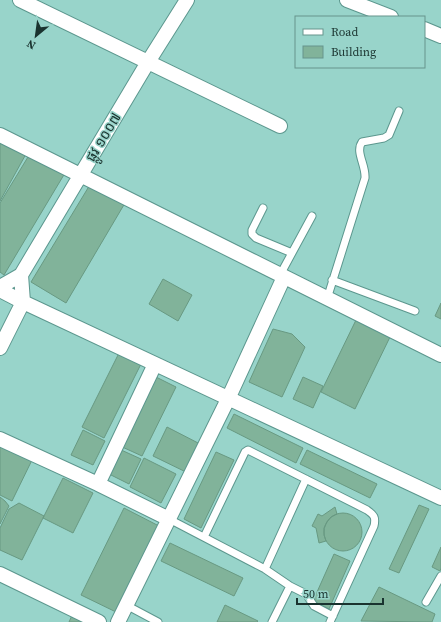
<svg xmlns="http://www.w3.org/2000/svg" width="441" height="622" font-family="'Source Serif 4','Noto Sans Khmer',serif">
<rect width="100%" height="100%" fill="#98d4ca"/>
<!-- building -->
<path fill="#81b39a" stroke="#689982" d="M 0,140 L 26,154 L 0,201 Z
M 31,152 L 65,173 L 4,275 L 0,272 L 0,203 Z
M 91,183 L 125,203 L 66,303 L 31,282 Z
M 163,279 L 192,295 L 178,321 L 149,304 Z
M 441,303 L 441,319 L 435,316 Z
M 356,320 L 390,337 L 355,409 L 321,392 Z
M 273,329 L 292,334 L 305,347 L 282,397 L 249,382 Z
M 119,353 L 141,364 L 104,438 L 82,427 Z
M 154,376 L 176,387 L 142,456 L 120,446 Z
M 303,377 L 323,386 L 313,408 L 293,399 Z
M 234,414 L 303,448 L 296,463 L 227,428 Z
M 167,427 L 202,445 L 188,473 L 153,456 Z
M 83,430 L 105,441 L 93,465 L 71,455 Z
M 0,442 L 33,458 L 12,501 L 0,495 Z
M 119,449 L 141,459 L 129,484 L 107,473 Z
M 307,450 L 377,484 L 370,498 L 300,464 Z
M 216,452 L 234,460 L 201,528 L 184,519 Z
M 144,458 L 176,474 L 161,503 L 130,487 Z
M 63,478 L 93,493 L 73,533 L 43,518 Z
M 0,497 L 5,501 L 9,506 L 0,524 Z
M 19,503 L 44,516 L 22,560 L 0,550 L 0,528 L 9,509 Z
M 419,505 L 429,509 L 399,573 L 389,569 Z
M 335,507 L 337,514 L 331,517 L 327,522 L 324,528 L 324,535 L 326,541 L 319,543 L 316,528 L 312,526 L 318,514 L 322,516 Z
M 124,508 L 159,526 L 116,612 L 81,595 Z
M324 532a19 19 0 1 1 38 0a19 19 0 1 1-38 0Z
M 170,543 L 243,578 L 234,596 L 161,561 Z
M 441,547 L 441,568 L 440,571 L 432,567 Z
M 334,554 L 350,561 L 329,609 L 313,601 Z
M 379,587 L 435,614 L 432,622 L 361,621 Z
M 225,605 L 258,621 L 257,622 L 217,622 Z
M 74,611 L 88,622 L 69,622 Z"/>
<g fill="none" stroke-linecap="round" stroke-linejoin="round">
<defs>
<path id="service" d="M 263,208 L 252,230 L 252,234 L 256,238 L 292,253
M 280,275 L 312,216
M 332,280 L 415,311
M 327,299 L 365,178 C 366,165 355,152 362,142 L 384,138 L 389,135 L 399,111
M 169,519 L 265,569 L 290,586 L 306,594 L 314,606 L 333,616
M 204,537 L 245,452 L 248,450 L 367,510 C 374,515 376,517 374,526 L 330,622
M 265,569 L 306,479
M 426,602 L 441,576
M 126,605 L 158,622
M 272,622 L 290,586"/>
<path id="minor" d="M 20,0 L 280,126
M 347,0 L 391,17
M 424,29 L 441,36
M 0,135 L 441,355
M 0,287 L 21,275 L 148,62 L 187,0
M 0,290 L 23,302 L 441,498
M 0,348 L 23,302 L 21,275
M 0,439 L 98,484 L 169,519
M 98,484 L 155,364
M 0,574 L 99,622
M 118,622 L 228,399 L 284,277"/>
</defs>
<!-- service casing -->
<use href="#service" stroke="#5c978e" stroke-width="9"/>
<!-- minor casing -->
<use href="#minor" stroke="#5c978e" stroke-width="16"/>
<!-- service -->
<use href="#service" stroke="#fff" stroke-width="7"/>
<!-- minor -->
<use href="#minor" stroke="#fff" stroke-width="14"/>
</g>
<g text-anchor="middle" stroke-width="3" stroke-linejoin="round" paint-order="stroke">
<!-- street labels -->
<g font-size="14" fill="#1a332f" stroke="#98d4ca">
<text transform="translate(103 137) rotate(-59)" y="5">ផ្លូវ ១០០៧</text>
</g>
</g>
<!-- legend -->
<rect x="295" y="16" width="130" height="52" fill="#98d4ca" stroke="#66948c"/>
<rect x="303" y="29" width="20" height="6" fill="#ffffff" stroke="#66948c"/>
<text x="331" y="36" font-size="12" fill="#1a332f">Road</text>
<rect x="303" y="46" width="20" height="12" fill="#81b39a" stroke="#66948c"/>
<text x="331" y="56" font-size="12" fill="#1a332f">Building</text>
<!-- north arrow -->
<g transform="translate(36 36) rotate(209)" stroke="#98d4ca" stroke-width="3" paint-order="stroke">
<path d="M0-3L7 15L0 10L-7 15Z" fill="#1a332f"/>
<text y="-6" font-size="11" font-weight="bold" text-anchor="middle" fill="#1a332f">N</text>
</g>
<!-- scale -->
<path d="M297 598v6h86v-6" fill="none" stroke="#1a332f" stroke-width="2"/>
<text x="303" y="598" font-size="12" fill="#1a332f" stroke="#98d4ca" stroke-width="3" paint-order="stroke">50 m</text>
</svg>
